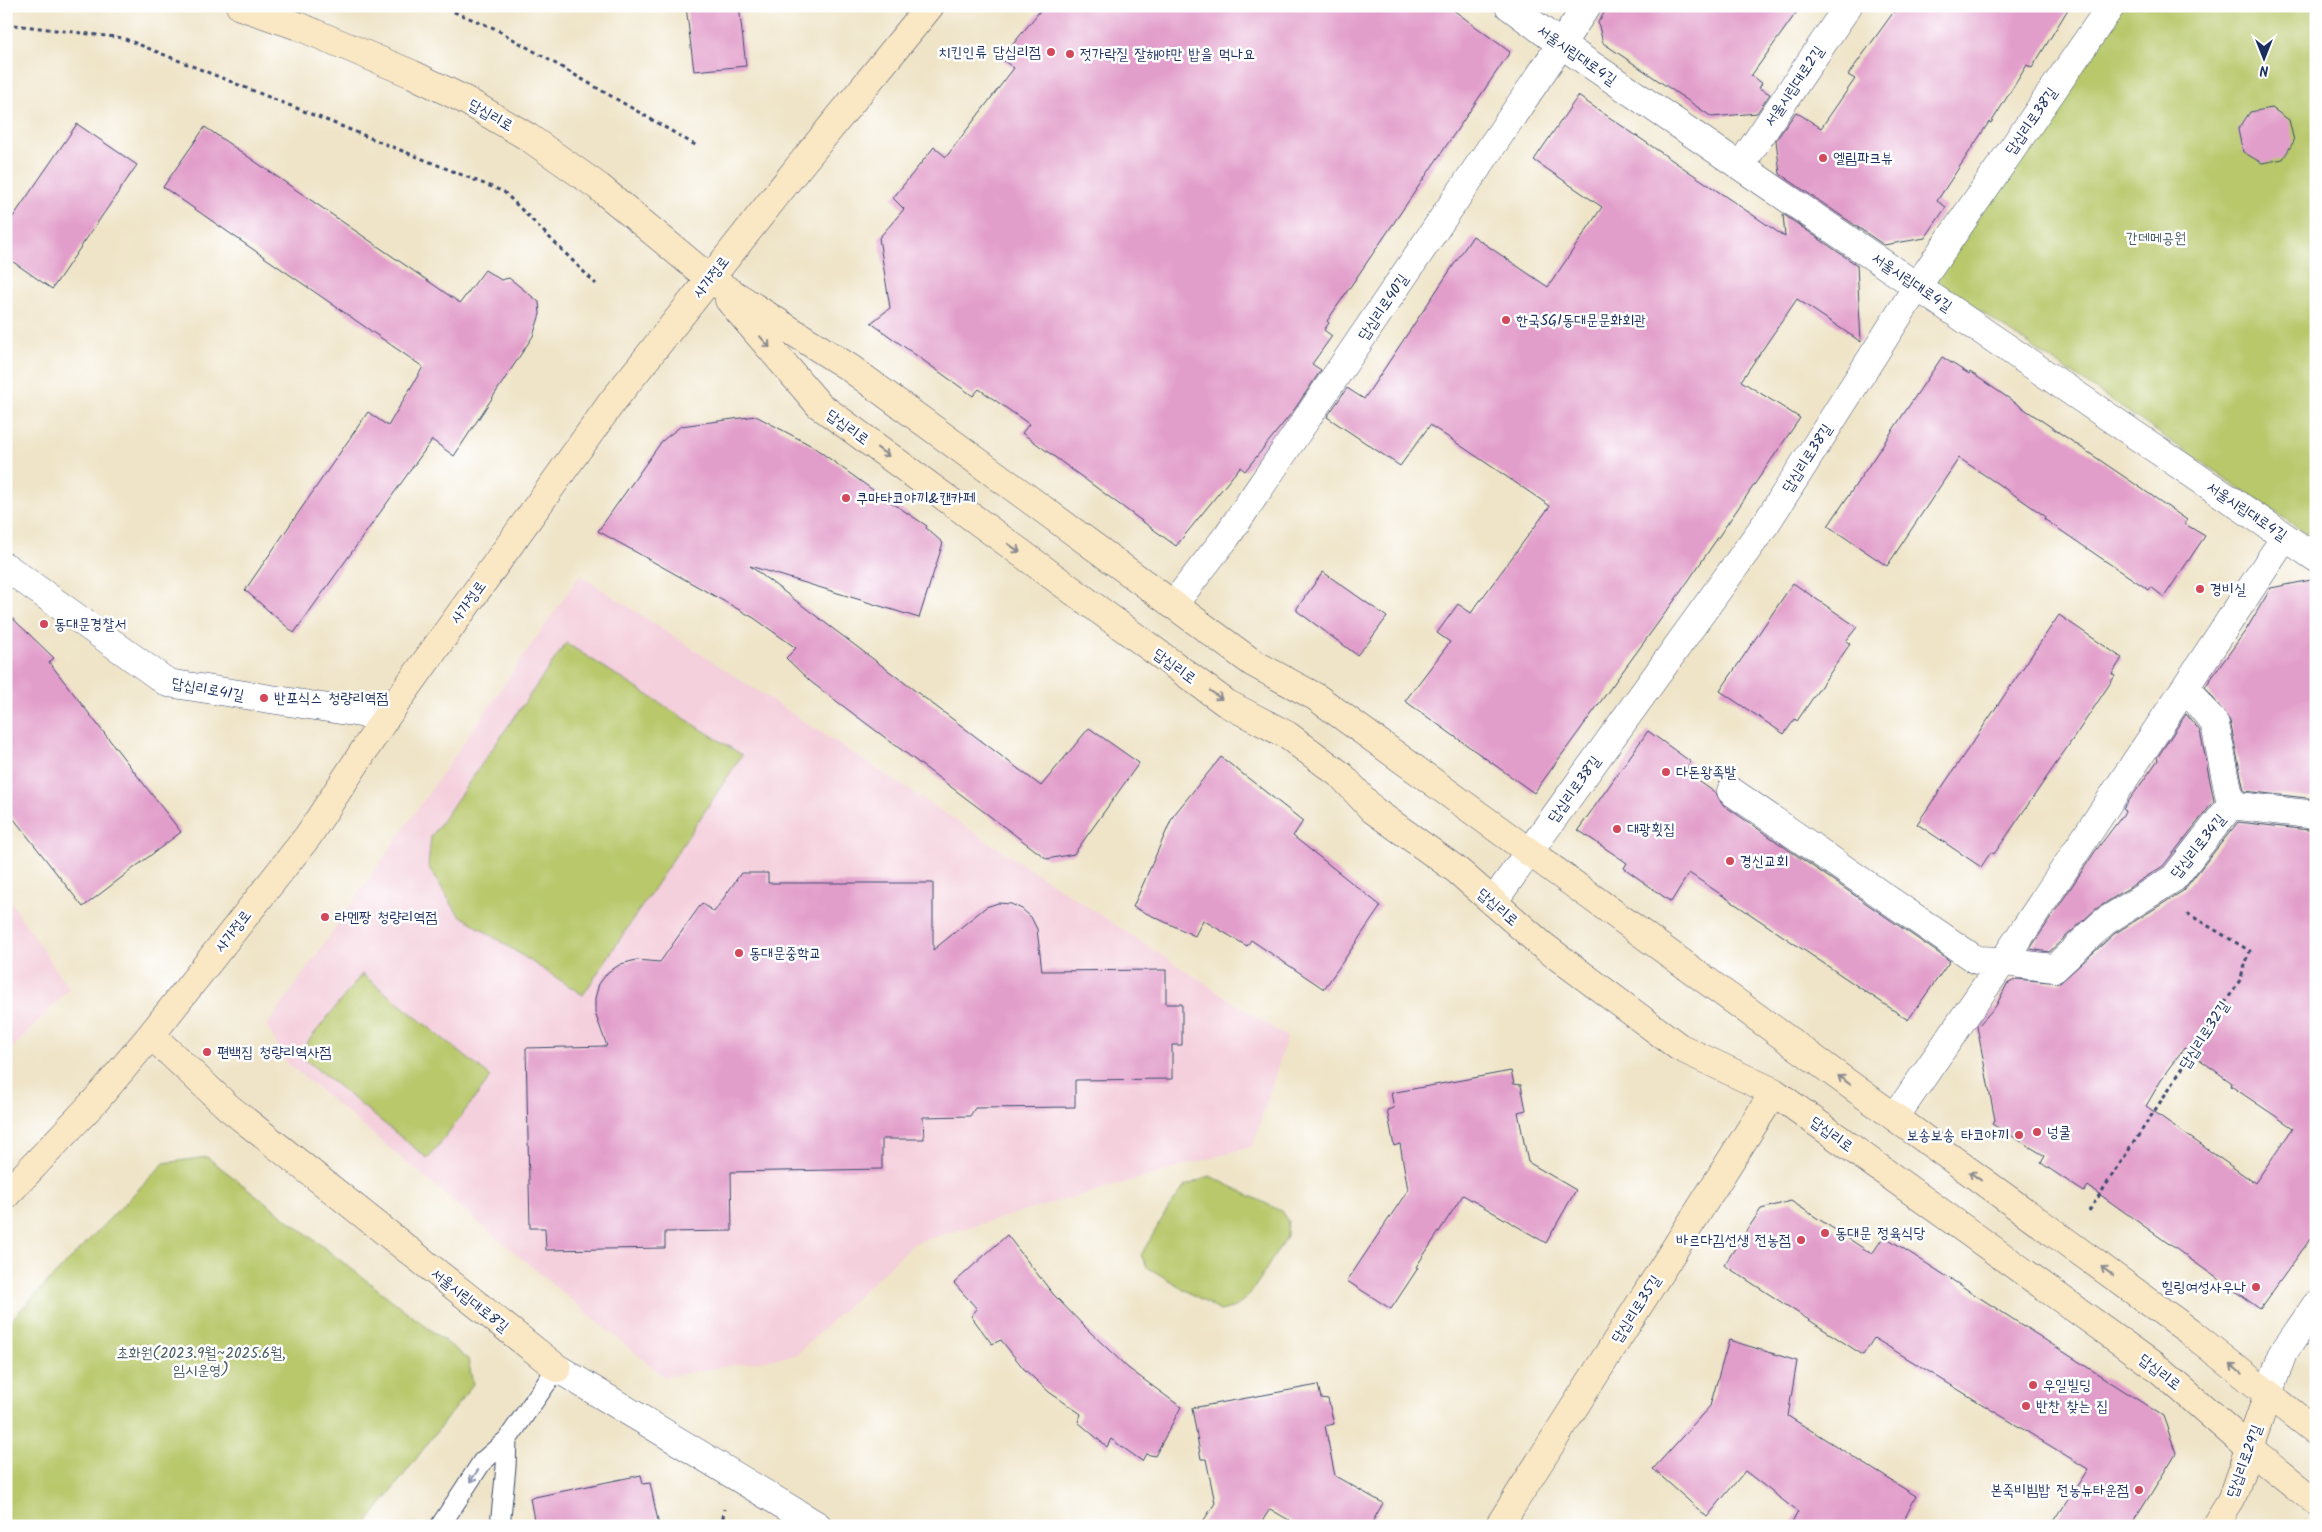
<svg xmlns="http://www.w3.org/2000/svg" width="2322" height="1532" font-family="Kalam,'Poor Story',sans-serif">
<rect width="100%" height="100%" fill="#fff"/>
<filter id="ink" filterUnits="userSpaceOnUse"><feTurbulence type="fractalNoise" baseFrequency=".02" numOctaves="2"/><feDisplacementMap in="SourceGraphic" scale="10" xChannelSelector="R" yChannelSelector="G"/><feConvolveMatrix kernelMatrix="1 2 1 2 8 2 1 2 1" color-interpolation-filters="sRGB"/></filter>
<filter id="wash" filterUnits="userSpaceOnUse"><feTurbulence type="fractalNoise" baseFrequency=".0096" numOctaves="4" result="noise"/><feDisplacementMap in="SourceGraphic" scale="20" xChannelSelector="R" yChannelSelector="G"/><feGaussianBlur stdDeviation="1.12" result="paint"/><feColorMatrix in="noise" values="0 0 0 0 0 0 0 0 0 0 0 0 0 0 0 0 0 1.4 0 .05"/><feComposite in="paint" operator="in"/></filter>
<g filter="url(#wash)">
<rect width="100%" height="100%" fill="#efe4c8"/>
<!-- built -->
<path fill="#f4cfdc" d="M 580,575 L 1287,1037 L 1253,1146 L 914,1243 L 796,1355 L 664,1377 L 286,1062 L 267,1026 Z
M 6,895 L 69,989 L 6,1055 Z"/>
<!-- green -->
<path fill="#b8c86b" stroke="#6a7c64" d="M 2121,6 L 2316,6 L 2316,540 L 1933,279 Z
M 566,643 L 742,755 L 583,995 L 458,914 L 428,866 L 431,837 Z
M 362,974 L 491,1077 L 428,1159 L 298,1054 Z
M 207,1157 L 468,1359 L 473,1384 L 365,1526 L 6,1526 L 6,1325 L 164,1163 Z
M 1210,1176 L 1281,1211 L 1288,1221 L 1287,1236 L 1251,1293 L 1236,1307 L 1220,1311 L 1147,1267 L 1141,1255 L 1166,1212 L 1185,1186 Z"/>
<g id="blocks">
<!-- building -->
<path fill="#e29eca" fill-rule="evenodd" d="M 686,6 L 739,6 L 746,66 L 694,71 Z
M 1044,6 L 1448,6 L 1510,52 L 1327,321 L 1329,323 L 1324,330 L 1332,336 L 1312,364 L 1321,370 L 1294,410 L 1245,471 L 1240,467 L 1176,546 L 1022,433 L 1029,424 L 979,389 L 973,396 L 871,323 L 890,308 L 879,238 L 904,209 L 893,198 L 934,147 L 946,157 L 1014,68 L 1001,59 Z
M 1609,6 L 1801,6 L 1751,76 L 1762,83 L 1759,88 L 1770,94 L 1757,113 L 1712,117 L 1603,43 L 1598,22 Z
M 1898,6 L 2070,6 L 2032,68 L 2027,65 L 1991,123 L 1989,122 L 1937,201 L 1946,207 L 1925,238 L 1884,245 L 1780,174 L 1776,140 L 1796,112 L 1821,128 L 1855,79 L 1848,75 Z
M 1578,96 L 1785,237 L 1783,214 L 1857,265 L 1861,342 L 1797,299 L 1741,381 L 1800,418 L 1682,590 L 1534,793 L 1405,701 L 1450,642 L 1437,633 L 1458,604 L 1471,613 L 1550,506 L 1430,425 L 1400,466 L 1327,417 L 1347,388 L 1364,399 L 1473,236 L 1548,287 L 1602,207 L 1534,160 Z
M 2272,108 L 2289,120 L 2294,141 L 2283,159 L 2262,163 L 2243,152 L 2238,130 L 2250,112 Z
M 77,124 L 137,165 L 52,289 L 6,257 L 6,227 Z
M 205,127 L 460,303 L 485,270 L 501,280 L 509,278 L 539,302 L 540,314 L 533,336 L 454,456 L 432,440 L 294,633 L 245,590 L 368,412 L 388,426 L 423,367 L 163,187 Z
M 1942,357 L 1969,374 L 1970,372 L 2132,482 L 2187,520 L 2185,524 L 2205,536 L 2164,597 L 2151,587 L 2149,590 L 2104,560 L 2044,519 L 2045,516 L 2016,496 L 1959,458 L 1887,566 L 1828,526 Z
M 756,416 L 812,446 L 877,493 L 927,526 L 926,528 L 943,543 L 919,618 L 750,566 L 1041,786 L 1089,728 L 1139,763 L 1074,854 L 1047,859 L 811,682 L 786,658 L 796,648 L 754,618 L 598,531 L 662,441 L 681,426 Z
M 1323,572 L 1387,617 L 1368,643 L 1357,655 L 1297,611 L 1297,608 Z
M 2316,579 L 2316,799 L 2244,791 L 2230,721 L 2205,687 L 2246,630 L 2271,588 Z
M 1793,583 L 1857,627 L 1846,641 L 1850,644 L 1797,721 L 1795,719 L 1784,734 L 1720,691 Z
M 6,612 L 54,658 L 49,662 L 181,832 L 83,907 L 6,809 Z
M 2059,615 L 2122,658 L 2112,674 L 2115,676 L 2077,733 L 2006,837 L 1994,854 L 1991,852 L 1981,867 L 1917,824 Z
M 2186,714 L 2200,731 L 2214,801 L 2163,866 L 2096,909 L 2049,952 L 2030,949 L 2094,853 L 2126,811 L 2123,809 L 2158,760 L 2157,758 Z
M 1648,731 L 1691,762 L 1685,772 L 1716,793 L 1722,804 L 1950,961 L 1908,1020 L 1689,873 L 1671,902 L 1624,868 L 1627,863 L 1578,830 Z
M 1221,757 L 1303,821 L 1293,836 L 1381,906 L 1324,989 L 1251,940 L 1247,946 L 1203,920 L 1195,936 L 1133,907 L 1173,816 Z
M 2238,822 L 2309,830 L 2316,833 L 2316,1231 L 2260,1309 L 2088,1186 L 2084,1192 L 2041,1163 L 2045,1156 L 1992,1124 L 1995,1120 L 1977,1027 L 1996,1006 L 2007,984 L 2017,979 L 2060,983 L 2114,934 L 2183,891 ZM 2184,1048 L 2232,1083 L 2231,1086 L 2293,1128 L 2255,1183 L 2146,1106 L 2166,1072 Z
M 741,873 L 768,873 L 768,883 L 933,883 L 933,950 L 986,907 L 998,903 L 1011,904 L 1022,909 L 1031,917 L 1037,929 L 1042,971 L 1166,970 L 1166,1004 L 1182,1004 L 1182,1045 L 1172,1045 L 1172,1079 L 1075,1080 L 1075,1107 L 975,1108 L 970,1116 L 923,1117 L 924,1139 L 882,1139 L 882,1169 L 731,1172 L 732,1231 L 665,1232 L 665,1248 L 546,1250 L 545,1228 L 530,1228 L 526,1048 L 607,1046 L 595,1013 L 595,998 L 599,984 L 608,972 L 621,964 L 636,960 L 660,962 L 702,903 L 714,912 Z
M 1511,1071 L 1514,1084 L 1521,1085 L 1526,1110 L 1518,1112 L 1528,1162 L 1576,1190 L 1546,1243 L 1463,1195 L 1416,1267 L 1418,1268 L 1391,1309 L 1347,1281 L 1408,1190 L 1400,1144 L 1394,1146 L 1387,1110 L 1394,1108 L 1391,1093 Z
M 1791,1201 L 1872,1254 L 1884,1236 L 2163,1416 L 2176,1453 L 2131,1526 L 2051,1526 L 2088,1469 L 1874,1338 L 1863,1355 L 1724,1265 L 1761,1209 Z
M 1007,1235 L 1053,1294 L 1089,1331 L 1128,1368 L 1181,1407 L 1155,1456 L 1146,1454 L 1142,1461 L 1111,1439 L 1107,1447 L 1078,1422 L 1081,1414 L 1049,1392 L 1024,1369 L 1001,1340 L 992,1344 L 971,1316 L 977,1309 L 954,1283 Z
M 1729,1340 L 1797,1361 L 1788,1416 L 1916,1496 L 1901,1526 L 1790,1526 L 1798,1512 L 1745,1471 L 1707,1517 L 1653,1469 L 1710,1406 Z
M 1318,1385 L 1321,1398 L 1328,1399 L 1334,1424 L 1325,1426 L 1335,1476 L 1383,1503 L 1370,1526 L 1299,1526 L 1270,1509 L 1259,1526 L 1200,1526 L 1215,1503 L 1206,1459 L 1201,1459 L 1192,1408 Z
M 641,1475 L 643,1484 L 650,1483 L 659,1526 L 535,1526 L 530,1498 Z"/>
</g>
</g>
<g filter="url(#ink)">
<use href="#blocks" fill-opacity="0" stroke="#3b4a6e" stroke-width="1"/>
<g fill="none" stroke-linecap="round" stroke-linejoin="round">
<defs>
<path id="lane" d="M 440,1526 L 482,1462 L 507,1440 L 557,1368
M 500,1526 L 506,1467 L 507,1440"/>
<path id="street" d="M 1509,6 L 1562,45 L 2316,558
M 1740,166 L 1848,6
M 6,567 L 168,683 L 386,717
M 1173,605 L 1227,536 L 1587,6
M 1731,791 L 1976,960 C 2003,960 2028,966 2055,968 L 2104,922 L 2174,878 L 2231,805 L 2215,724 L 2186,688
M 2231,805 L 2316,815
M 1493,902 L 1767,522 L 1918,285 L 2111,6
M 1895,1117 L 2004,960 L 2285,537
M 557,1368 L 818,1526
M 2268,1394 L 2283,1353 L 2316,1305"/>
<path id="secondary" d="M 240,6 L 298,26 L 412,74 L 465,100 L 528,137 L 599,187 L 710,279 L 850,368 L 1253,663 L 1316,697 L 2189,1331 L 2316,1432
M 729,300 L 819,405 L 1226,703 L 1287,735 L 1342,776 L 1373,810 L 1458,871 L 1542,945 L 1679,1047 L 1774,1092 L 2160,1370 L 2249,1448 L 2316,1502
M 151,1035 L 228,1107 L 557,1368
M 6,1195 L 97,1099 L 151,1035 L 308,836 L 386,717 L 612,402 L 801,164 L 930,6
M 1499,1526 L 1774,1092
M 2215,1526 L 2231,1500 L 2268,1394"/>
</defs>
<!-- lane casing -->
<use href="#lane" stroke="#3b4a6e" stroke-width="21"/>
<!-- street casing -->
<use href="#street" stroke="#3b4a6e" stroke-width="29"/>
<!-- secondary casing -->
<use href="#secondary" stroke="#3b4a6e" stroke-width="29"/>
<!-- path -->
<path stroke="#3b4a6e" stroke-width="3" stroke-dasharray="4 4" stroke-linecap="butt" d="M 439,6 L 494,28 L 697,146
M 6,24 L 123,38 L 504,192 L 596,284
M 2089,1211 L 2240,980 L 2250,951 L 2185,912
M 722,1526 L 724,1509"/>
<!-- lane -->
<use href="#lane" stroke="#fff" stroke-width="19"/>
<!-- street -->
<use href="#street" stroke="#fff" stroke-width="28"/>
<!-- secondary -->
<use href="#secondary" stroke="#fae7c3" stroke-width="28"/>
</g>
<!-- one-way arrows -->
<defs><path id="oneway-shaft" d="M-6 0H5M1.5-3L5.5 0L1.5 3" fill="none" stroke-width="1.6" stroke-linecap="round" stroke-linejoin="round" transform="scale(1.25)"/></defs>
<g stroke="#8a8b90">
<use href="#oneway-shaft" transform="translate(765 342) rotate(49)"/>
<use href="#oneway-shaft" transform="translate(883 452) rotate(36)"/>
<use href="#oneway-shaft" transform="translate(1014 548) rotate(36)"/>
<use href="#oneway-shaft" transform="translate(1216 695) rotate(36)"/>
<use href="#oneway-shaft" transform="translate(1844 1080) rotate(-144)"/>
<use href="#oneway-shaft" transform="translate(1975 1176) rotate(-144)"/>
<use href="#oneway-shaft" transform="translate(2107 1271) rotate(-144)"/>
<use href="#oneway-shaft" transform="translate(2236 1369) rotate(-141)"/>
</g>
<use stroke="#8d97ae" href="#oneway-shaft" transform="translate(474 1476) rotate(124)"/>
</g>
<!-- markers -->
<g fill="#d1495b" stroke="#fff" stroke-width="2">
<circle cx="1051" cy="52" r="5"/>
<circle cx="1070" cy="54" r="5"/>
<circle cx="1823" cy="158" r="5"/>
<circle cx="1506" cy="320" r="5"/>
<circle cx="846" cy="498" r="5"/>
<circle cx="2200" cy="589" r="5"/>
<circle cx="44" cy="624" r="5"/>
<circle cx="264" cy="698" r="5"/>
<circle cx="1666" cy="772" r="5"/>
<circle cx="1617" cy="829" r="5"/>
<circle cx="1730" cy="861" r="5"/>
<circle cx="325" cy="917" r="5"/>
<circle cx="739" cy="953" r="5"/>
<circle cx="207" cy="1052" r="5"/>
<circle cx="2037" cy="1132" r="5"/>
<circle cx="2019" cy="1135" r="5"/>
<circle cx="1825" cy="1233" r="5"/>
<circle cx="1801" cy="1240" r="5"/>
<circle cx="2256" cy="1287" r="5"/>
<circle cx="2033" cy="1385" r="5"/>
<circle cx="2026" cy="1406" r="5"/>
<circle cx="2139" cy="1490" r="5"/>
</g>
<g text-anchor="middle" stroke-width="5" stroke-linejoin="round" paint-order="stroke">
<!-- poi labels -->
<g font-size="15" fill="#1b2f5e" stroke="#fff" text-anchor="start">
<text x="1041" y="57" text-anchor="end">치킨인류 답십리점</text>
<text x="1080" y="59">젓가락질 잘해야만 밥을 먹나요</text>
<text x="1833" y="163">엘림파크뷰</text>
<text x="1516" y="325">한국SGI동대문문화회관</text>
<text x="856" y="503">쿠마타코야끼&amp;캔카페</text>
<text x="2210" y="594">경비실</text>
<text x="54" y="629">동대문경찰서</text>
<text x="274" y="703">반포식스 청량리역점</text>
<text x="1676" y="777">다돈왕족발</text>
<text x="1627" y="834">대광횟집</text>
<text x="1740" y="866">경신교회</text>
<text x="335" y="922">라멘짱 청량리역점</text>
<text x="749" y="958">동대문중학교</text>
<text x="217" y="1057">편백집 청량리역사점</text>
<text x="2047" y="1137">넝쿨</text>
<text x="2009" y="1140" text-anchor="end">보송보송 타코야끼</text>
<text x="1835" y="1238">동대문 정육식당</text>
<text x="1791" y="1245" text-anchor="end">바르다김선생 전농점</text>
<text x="2246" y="1292" text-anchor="end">힐링여성사우나</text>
<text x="2043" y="1390">우일빌딩</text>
<text x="2036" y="1411">반찬 찾는 집</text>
<text x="2129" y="1495" text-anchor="end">본죽비빔밥 전농뉴타운점</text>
</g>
<!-- street labels -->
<g font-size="15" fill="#1b2f5e" stroke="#fff">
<text transform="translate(1577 55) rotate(35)" y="5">서울시립대로4길</text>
<text transform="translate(1794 86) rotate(-56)" y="5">서울시립대로2길</text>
<text transform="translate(491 115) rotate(30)" y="5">답십리로</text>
<text transform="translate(2031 121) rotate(-55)" y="5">답십리로38길</text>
<text transform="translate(711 277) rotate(-52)" y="5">사가정로</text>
<text transform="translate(1912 282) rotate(34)" y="5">서울시립대로4길</text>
<text transform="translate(1383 307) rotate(-56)" y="5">답십리로40길</text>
<text transform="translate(848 427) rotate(36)" y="5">답십리로</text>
<text transform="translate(1807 458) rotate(-57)" y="5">답십리로38길</text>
<text transform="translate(2247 511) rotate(34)" y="5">서울시립대로4길</text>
<text transform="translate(468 602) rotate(-54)" y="5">사가정로</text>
<text transform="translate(1175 666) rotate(36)" y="5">답십리로</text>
<text transform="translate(208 689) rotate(10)" y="5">답십리로41길</text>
<text transform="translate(1574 789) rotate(-54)" y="5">답십리로38길</text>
<text transform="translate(2198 846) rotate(-51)" y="5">답십리로34길</text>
<text transform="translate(1498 907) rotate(41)" y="5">답십리로</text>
<text transform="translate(233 931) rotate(-52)" y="5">사가정로</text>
<text transform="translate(2204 1035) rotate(-57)" y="5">답십리로32길</text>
<text transform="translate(1832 1134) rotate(36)" y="5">답십리로</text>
<text transform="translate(470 1300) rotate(38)" y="5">서울시립대로8길</text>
<text transform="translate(1636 1309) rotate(-57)" y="5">답십리로35길</text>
<text transform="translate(2160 1372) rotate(38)" y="5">답십리로</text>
<text transform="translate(2244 1461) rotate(-70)" y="5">답십리로29길</text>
</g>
<!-- park labels -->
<g font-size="15" fill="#4a5d62" stroke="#fff">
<text x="2156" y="243">간데메공원</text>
<text x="201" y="1358">초화원(2023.9월~2025.6월,<tspan x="201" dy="17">임시운영)</tspan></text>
</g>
</g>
<!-- margin -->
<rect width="2322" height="1532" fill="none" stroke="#fff" stroke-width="25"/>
<!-- north arrow -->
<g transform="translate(2264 58) rotate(180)" stroke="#ffffff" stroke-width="4" paint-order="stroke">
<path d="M0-4L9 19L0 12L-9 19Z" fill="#1b2f5e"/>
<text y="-8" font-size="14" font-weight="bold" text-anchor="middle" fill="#1b2f5e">N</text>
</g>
</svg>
